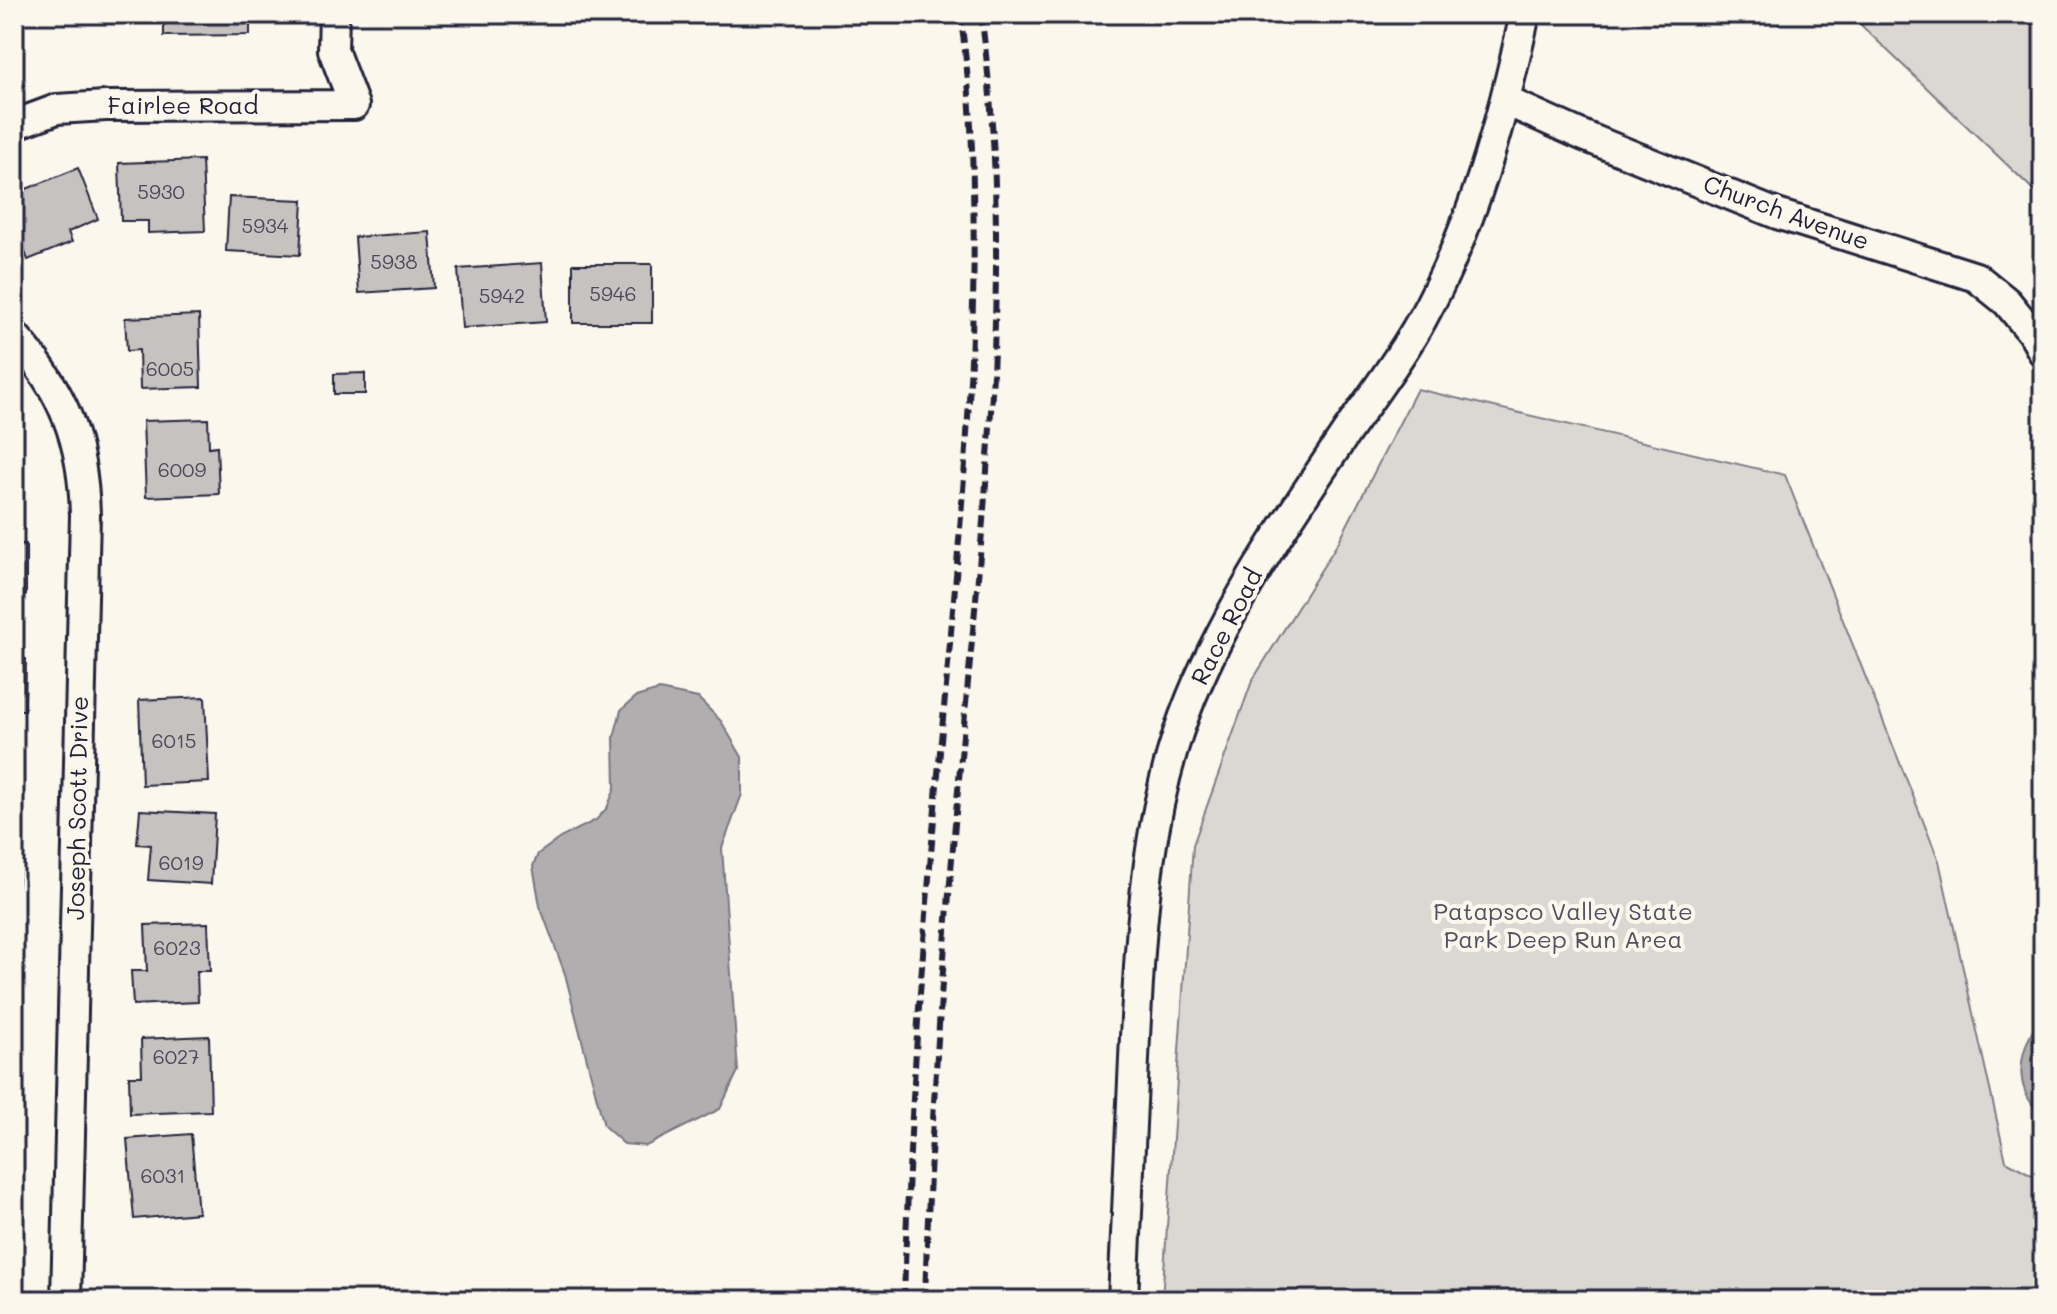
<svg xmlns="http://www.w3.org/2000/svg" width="2057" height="1314" font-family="Mali,sans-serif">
<rect width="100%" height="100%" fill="#fbf7ec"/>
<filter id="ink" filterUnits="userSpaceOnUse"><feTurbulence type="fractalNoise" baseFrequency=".0125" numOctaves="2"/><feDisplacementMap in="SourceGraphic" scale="16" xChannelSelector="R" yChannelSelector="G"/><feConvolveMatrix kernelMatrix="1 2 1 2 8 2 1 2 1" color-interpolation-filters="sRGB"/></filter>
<g filter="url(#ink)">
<!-- green -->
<path fill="#dbd8d3" stroke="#7e7d87" stroke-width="2" d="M 1851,14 L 2043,14 L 2043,199 L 1864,28 Z
M 1417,389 L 1785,475 L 1939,861 L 2006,1161 L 2043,1181 L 2043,1300 L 1162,1300 L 1193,845 L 1252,681 L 1339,541 Z"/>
<!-- water -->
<path fill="#b1aeb0" stroke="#787681" stroke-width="2" d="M 659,690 L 698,698 L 721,721 L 742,757 L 742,794 L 722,848 L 738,1071 L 720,1109 L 646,1146 L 624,1144 L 604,1126 L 565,974 L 540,906 L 533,866 L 538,854 L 560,838 L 596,820 L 607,808 L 615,788 L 614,737 L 621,710 L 636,697 Z
M 2043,1019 L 2043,1119 C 2037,1110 2028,1101 2025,1091 C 2016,1068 2025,1035 2043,1019 Z"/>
<!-- building -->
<path fill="#c6c2c0" stroke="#22223b" stroke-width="2" d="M 164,14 L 250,14 L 250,35 L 164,36 Z
M 202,160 L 205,231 L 148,233 L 148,221 L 121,221 L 119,163 Z
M 78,168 L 98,219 L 68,232 L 72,242 L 28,260 L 14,223 L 14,194 Z
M 229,197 L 303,200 L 300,255 L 226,251 Z
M 430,232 L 434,288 L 359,293 L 355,237 Z
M 542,263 L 546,322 L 462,328 L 458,269 Z
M 573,264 L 652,264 L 652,323 L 573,323 Z
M 199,315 L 201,387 L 140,389 L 139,350 L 127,351 L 125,318 Z
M 365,373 L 365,394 L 334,394 L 334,374 Z
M 208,419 L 209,447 L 217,446 L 219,494 L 146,497 L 143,421 Z
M 14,544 L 26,544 L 26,595 L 14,595 Z
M 14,659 L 26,659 L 25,710 L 14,710 Z
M 205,697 L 209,782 L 142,785 L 139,700 Z
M 14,725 L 20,726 L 18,804 L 14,804 Z
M 140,810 L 215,814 L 211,884 L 148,880 L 151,845 L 137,844 Z
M 14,863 L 20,863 L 14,917 Z
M 208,923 L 210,971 L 197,971 L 198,1002 L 133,1005 L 131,971 L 147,971 L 145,925 Z
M 209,1036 L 211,1111 L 130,1114 L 129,1076 L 142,1076 L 141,1039 Z
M 191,1134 L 198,1213 L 134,1219 L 127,1139 Z"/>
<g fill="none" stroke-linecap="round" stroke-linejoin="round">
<defs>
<path id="minor" d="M 1506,101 L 1584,136 L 1777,214 L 1976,277 L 2007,302 L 2033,334 L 2043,352
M 14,125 L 57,109 L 106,106 L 354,105 L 333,50 L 334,14
M 14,335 C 64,391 83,440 85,515 L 66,1300
M 1123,1300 C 1127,1212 1131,1125 1135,1037 C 1141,923 1147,805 1191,698 C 1231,601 1290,516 1348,430 C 1373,394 1400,359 1421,321 C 1474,225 1502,120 1525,14"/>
</defs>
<!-- minor casing -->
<use href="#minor" stroke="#22223b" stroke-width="34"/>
<!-- minor -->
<use href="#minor" stroke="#fbf7ec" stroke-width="28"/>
<!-- rail -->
<path stroke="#22223b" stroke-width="6" stroke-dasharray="12 6" stroke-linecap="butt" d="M 904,1300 C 910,1084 929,868 949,654 C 963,499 977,344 973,188 C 972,130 969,72 960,14
M 925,1300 C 931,1097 948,894 967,692 C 989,467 1012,240 981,14"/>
</g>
</g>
<g text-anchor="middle" stroke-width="8" stroke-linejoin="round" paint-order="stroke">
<!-- number labels -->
<g font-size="20" fill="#4b4a5c">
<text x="161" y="199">5930</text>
<text x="265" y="233">5934</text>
<text x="394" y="269">5938</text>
<text x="613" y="301">5946</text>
<text x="502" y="303">5942</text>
<text x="170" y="376">6005</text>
<text x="182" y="477">6009</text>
<text x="174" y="748">6015</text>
<text x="181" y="870">6019</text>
<text x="177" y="955">6023</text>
<text x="176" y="1064">6027</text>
<text x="163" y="1183">6031</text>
</g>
<!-- street labels -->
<g font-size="24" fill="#22223b" stroke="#fbf7ec">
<text x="183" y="114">Fairlee Road</text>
<text transform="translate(1786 213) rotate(20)" y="8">Church Avenue</text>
<text transform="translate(1227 627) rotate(-63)" y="8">Race Road</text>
<text transform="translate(78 808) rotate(-89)" y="8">Joseph Scott Drive</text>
</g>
<!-- park labels -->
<g font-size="24" fill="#505061" stroke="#fbf7ec">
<text x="1563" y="920">Patapsco Valley State<tspan x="1563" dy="28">Park Deep Run Area</tspan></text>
</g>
</g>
<!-- margin -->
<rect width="2057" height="1314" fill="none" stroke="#fbf7ec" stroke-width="48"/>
<rect x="24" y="24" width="2009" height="1266" fill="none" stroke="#22223b" stroke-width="3" filter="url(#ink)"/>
</svg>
